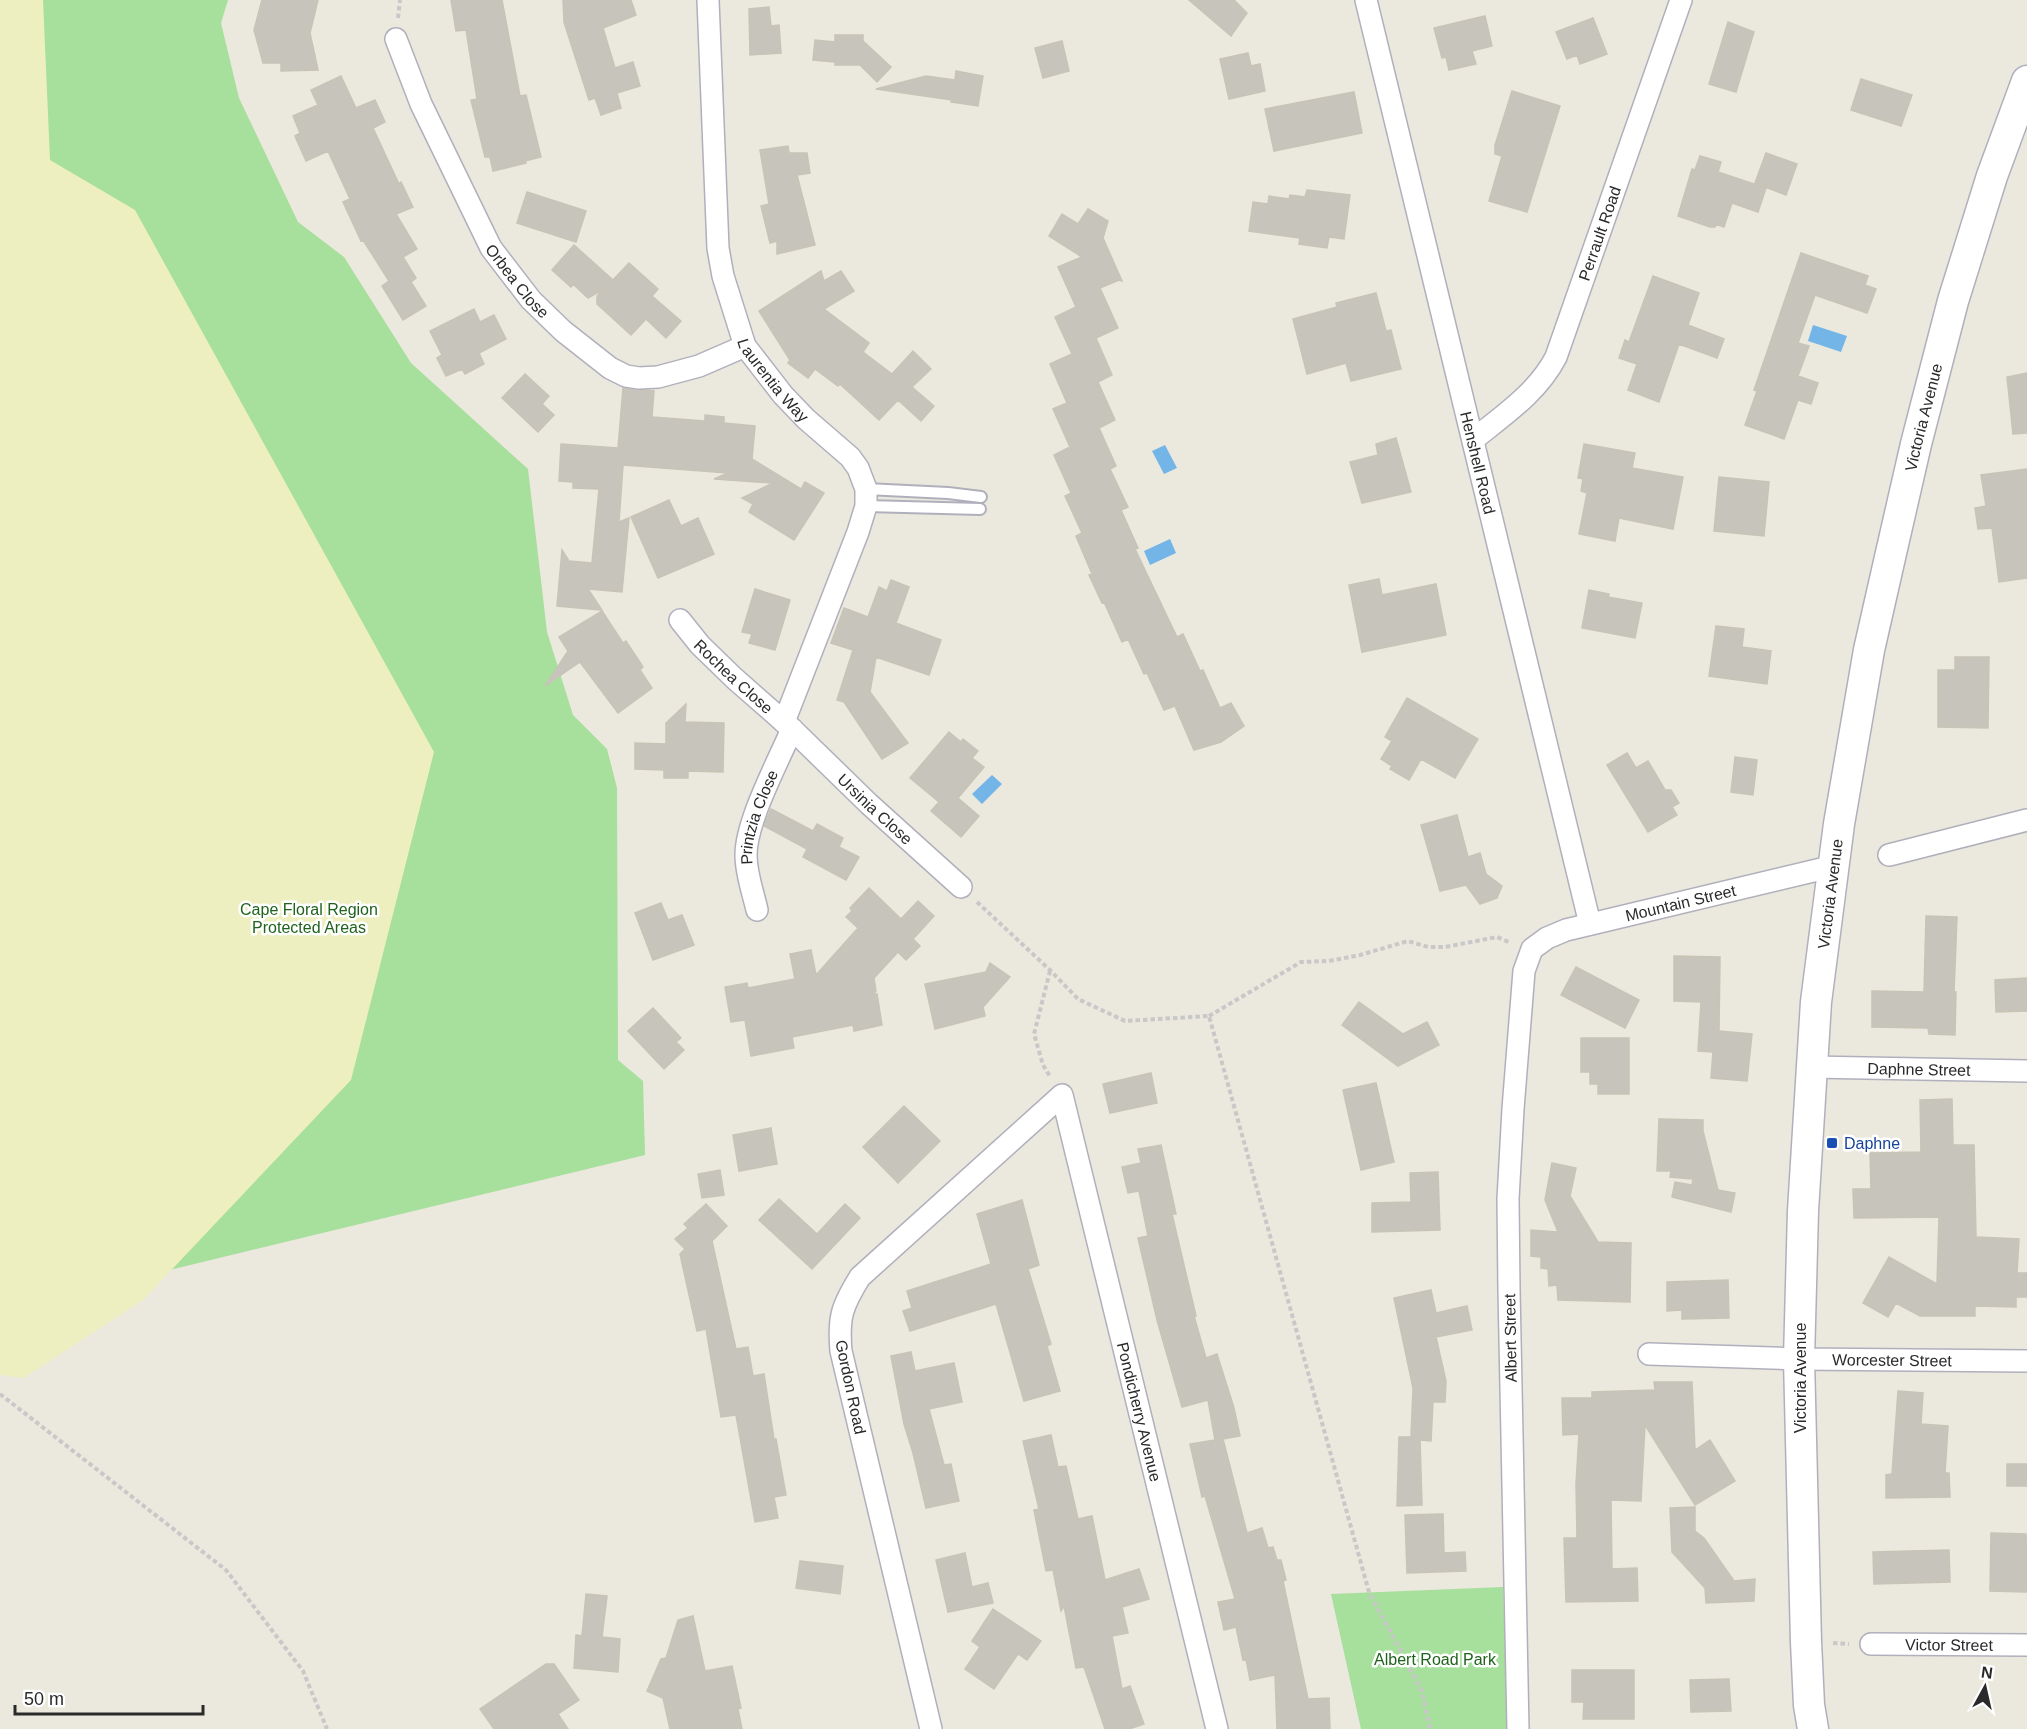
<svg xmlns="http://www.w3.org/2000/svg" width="2027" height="1729" font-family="Helvetica,sans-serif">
<rect width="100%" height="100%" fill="#ebe8dd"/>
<!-- green -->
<path fill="#a7df9c" d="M 0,0 L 228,0 L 221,23 L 239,98 L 298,222 L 344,257 L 411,363 L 528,469 L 547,632 L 573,715 L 607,749 L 617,788 L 618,1060 L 643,1081 L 645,1155 L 0,1311 Z
M 1503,1587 L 1508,1729 L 1361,1729 L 1331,1594 Z"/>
<!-- sand -->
<path fill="#eeefc1" d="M 0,0 L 43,0 L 50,160 L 135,210 L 434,752 L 351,1080 L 143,1300 L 24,1378 L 0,1375 Z"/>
<!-- water -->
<path fill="#74b5e8" d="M 1813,325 L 1847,336 L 1841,352 L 1808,341 Z
M 1165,445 L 1177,468 L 1164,474 L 1152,451 Z
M 1170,539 L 1176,553 L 1150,565 L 1144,551 Z
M 992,775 L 1002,784 L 982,804 L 972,794 Z"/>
<!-- building -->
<path fill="#c7c4bc" stroke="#c7c4b6" stroke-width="1.5" d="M 262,0 L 318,0 L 310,33 L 318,70 L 281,71 L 281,63 L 263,63 L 254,30 Z
M 451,0 L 502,0 L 520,96 L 526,95 L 541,157 L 525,161 L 526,163 L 493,171 L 490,157 L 485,157 L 471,100 L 477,99 L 466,30 L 456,31 Z
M 563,0 L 631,0 L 636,15 L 603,28 L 615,68 L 633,62 L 640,86 L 617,93 L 621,108 L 601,115 L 595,98 L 589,100 L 564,22 Z
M 1189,0 L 1234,0 L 1247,13 L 1231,36 Z
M 769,7 L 771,26 L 779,25 L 781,53 L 750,55 L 749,9 Z
M 1485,16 L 1492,46 L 1472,51 L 1476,64 L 1449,70 L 1446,57 L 1442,58 L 1434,28 Z
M 1593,18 L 1607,54 L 1580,64 L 1577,55 L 1567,59 L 1556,32 Z
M 1728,22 L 1754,32 L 1736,92 L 1709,84 Z
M 835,35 L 863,35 L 863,41 L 891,67 L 877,82 L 860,65 L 835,65 L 835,62 L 813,60 L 815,40 L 835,42 Z
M 1062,41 L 1069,71 L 1043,78 L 1035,48 Z
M 1248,53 L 1251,66 L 1260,64 L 1265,91 L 1229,99 L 1220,59 Z
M 956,71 L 983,76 L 978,106 L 951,102 L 952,100 L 876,89 L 926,76 L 955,80 Z
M 341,76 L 356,108 L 375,100 L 385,122 L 373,128 L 399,184 L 401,182 L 413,207 L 396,214 L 417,249 L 403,257 L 416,278 L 411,282 L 426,306 L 403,320 L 382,286 L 389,281 L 363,240 L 361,241 L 343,202 L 350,199 L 328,151 L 306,161 L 295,136 L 300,133 L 293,116 L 318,105 L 311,90 Z
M 1861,79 L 1912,95 L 1901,126 L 1851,110 Z
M 1512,91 L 1560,106 L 1527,212 L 1489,201 L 1502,156 L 1495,154 L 1495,145 Z
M 1354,92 L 1362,133 L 1274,151 L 1265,109 Z
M 788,146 L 789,153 L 807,153 L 810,173 L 797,175 L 815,245 L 777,254 L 777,241 L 770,243 L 761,206 L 769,204 L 760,150 Z
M 1766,153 L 1797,164 L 1786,195 L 1755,183 Z
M 1700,156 L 1721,162 L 1718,172 L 1766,188 L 1758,212 L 1732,203 L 1724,227 L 1716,224 L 1715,227 L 1710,227 L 1678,216 L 1692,169 L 1695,170 Z
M 1307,190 L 1350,195 L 1344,239 L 1329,237 L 1327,248 L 1299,244 L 1300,238 L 1249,231 L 1253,202 L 1268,204 L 1269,196 L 1289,199 L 1290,195 L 1305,197 Z
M 527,192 L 586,211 L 576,242 L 517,223 Z
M 1088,209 L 1108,221 L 1103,238 L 1122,281 L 1119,280 L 1100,288 L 1118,328 L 1096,338 L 1112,375 L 1098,382 L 1115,420 L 1099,428 L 1116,466 L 1110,469 L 1128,507 L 1121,510 L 1138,548 L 1135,549 L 1177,637 L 1183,634 L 1200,671 L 1203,670 L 1220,708 L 1231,703 L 1244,726 L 1221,742 L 1194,750 L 1175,706 L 1164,710 L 1147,673 L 1144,674 L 1128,639 L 1122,642 L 1104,602 L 1102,603 L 1089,575 L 1092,574 L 1076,536 L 1082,533 L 1065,496 L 1071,493 L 1054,455 L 1070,447 L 1053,409 L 1067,403 L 1050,364 L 1072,354 L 1055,317 L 1076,307 L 1058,267 L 1082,257 L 1049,236 L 1062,214 L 1078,224 Z
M 574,245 L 613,280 L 629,263 L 658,289 L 652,296 L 681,321 L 666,338 L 646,319 L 631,335 L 597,304 L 597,296 L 604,289 L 588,298 L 573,284 L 571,287 L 552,270 Z
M 1801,253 L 1868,276 L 1865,285 L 1876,289 L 1867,313 L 1815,295 L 1798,343 L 1809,346 L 1798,376 L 1818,383 L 1811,404 L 1798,400 L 1784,439 L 1745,425 L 1757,391 L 1754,390 Z
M 821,271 L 824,281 L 841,271 L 854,291 L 824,309 L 869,343 L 863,352 L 892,374 L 913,351 L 931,369 L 912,387 L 934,406 L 921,421 L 898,400 L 879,420 L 840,384 L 838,386 L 815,369 L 808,378 L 788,363 L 790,360 L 759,311 Z
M 1653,276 L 1699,293 L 1688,325 L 1724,339 L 1717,358 L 1679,344 L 1659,402 L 1628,390 L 1637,364 L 1619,358 L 1625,340 L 1629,342 Z
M 1376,293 L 1386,331 L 1391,330 L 1401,369 L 1351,381 L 1346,363 L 1307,374 L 1293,319 L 1337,307 L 1336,303 Z
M 474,309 L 480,322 L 494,315 L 506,339 L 479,353 L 484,364 L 465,374 L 462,369 L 446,376 L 437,358 L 442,355 L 430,331 Z
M 2027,373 L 2027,433 L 2013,434 L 2007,377 Z
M 525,374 L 549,396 L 542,404 L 554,415 L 538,432 L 502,398 Z
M 623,388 L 654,391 L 652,417 L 705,421 L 705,415 L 724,417 L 724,423 L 755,426 L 752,459 L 801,489 L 805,482 L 824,493 L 794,540 L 749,512 L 753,504 L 742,498 L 773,483 L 714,479 L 728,473 L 623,465 L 619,522 L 629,518 L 622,592 L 588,589 L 602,610 L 557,606 L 562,550 L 569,561 L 592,563 L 599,489 L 573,488 L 573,482 L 559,481 L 561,444 L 618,448 Z
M 1396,438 L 1411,492 L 1362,503 L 1350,462 L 1378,455 L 1376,444 Z
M 1584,444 L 1635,453 L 1632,468 L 1683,477 L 1673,529 L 1619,518 L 1615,541 L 1579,534 L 1587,493 L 1581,491 L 1583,479 L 1578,478 Z
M 2027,469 L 2027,578 L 1999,582 L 1992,528 L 1978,529 L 1975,508 L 1986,506 L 1981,475 Z
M 1719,477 L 1769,482 L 1764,536 L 1714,531 Z
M 669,500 L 681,526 L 698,518 L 714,554 L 658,578 L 631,517 Z
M 1379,579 L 1382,595 L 1436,584 L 1446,635 L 1362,652 L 1349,585 Z
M 891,580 L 909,587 L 896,623 L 941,640 L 929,675 L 876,657 L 870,692 L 908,743 L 882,759 L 844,702 L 837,700 L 853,650 L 831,643 L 844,608 L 868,617 L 879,587 L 887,591 Z
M 755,589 L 790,600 L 775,650 L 749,643 L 752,634 L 742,632 Z
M 1589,590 L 1609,594 L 1608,597 L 1642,603 L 1635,638 L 1582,628 Z
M 602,611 L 623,643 L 626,641 L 643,667 L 640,670 L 652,688 L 618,713 L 580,662 L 545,686 L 568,651 L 559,637 Z
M 1716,626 L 1744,629 L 1742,647 L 1771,651 L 1767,684 L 1709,676 Z
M 1955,657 L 1989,657 L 1988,728 L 1938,727 L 1938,670 L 1955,670 Z
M 1407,698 L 1478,739 L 1455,778 L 1421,759 L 1409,780 L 1390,769 L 1392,766 L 1381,759 L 1392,741 L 1385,737 Z
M 686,704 L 685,722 L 724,723 L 723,772 L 688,771 L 688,778 L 664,778 L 664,770 L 635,769 L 635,743 L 666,744 L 666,723 Z
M 949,732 L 961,742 L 963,739 L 978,751 L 972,758 L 984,767 L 958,798 L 979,816 L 961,837 L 931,811 L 939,802 L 910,778 Z
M 1627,753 L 1636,768 L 1648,761 L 1665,790 L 1671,790 L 1679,803 L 1672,807 L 1677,815 L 1648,832 L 1607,765 Z
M 1735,757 L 1757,760 L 1753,795 L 1731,792 Z
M 771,809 L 813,831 L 817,824 L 843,838 L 839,847 L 859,857 L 846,880 L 803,857 L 807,849 L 764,826 Z
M 1457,815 L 1468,857 L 1480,853 L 1486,874 L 1502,886 L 1497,898 L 1480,904 L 1466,885 L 1440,891 L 1421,825 Z
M 869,888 L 901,919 L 918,901 L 934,916 L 913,939 L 920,946 L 906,960 L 898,952 L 874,978 L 876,991 L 873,995 L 877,994 L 882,1025 L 854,1031 L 853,1025 L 792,1037 L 794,1048 L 751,1056 L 745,1020 L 731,1022 L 725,987 L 747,983 L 748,988 L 795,979 L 790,954 L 811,950 L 816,975 L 858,928 L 846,917 L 852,911 L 850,908 Z
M 661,903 L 668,920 L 682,915 L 694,945 L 653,960 L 635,913 Z
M 1926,916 L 1957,917 L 1954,992 L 1956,992 L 1955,1035 L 1929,1034 L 1928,1028 L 1872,1027 L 1872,991 L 1924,992 Z
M 1674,956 L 1720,957 L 1719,1031 L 1752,1034 L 1747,1081 L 1711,1078 L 1713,1052 L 1698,1051 L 1701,1002 L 1674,1001 Z
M 990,963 L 1010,977 L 983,1007 L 985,1016 L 935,1029 L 925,984 L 986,972 Z
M 1576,967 L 1639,1000 L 1625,1028 L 1561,995 Z
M 2027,978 L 2027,1011 L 1996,1012 L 1995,980 Z
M 1359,1002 L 1403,1034 L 1427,1022 L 1439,1045 L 1398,1066 L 1342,1025 Z
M 653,1008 L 681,1038 L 676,1042 L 684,1050 L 664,1069 L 628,1031 Z
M 1581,1038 L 1629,1038 L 1629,1094 L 1598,1094 L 1598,1084 L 1590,1084 L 1590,1072 L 1581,1072 Z
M 1151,1073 L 1157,1103 L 1110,1113 L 1103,1084 Z
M 1376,1083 L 1394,1162 L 1361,1170 L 1343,1090 Z
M 1952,1099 L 1953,1145 L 1974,1145 L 1976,1237 L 2019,1239 L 2017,1273 L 2027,1273 L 2027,1297 L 2016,1297 L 2016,1307 L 1975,1306 L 1975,1316 L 1920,1316 L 1896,1303 L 1888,1317 L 1863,1303 L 1889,1257 L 1937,1284 L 1939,1217 L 1854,1218 L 1853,1189 L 1871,1189 L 1870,1153 L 1921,1152 L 1920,1100 Z
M 904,1106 L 940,1141 L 898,1183 L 863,1147 Z
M 1659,1119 L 1703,1120 L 1703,1133 L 1703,1131 L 1718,1190 L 1735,1193 L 1731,1212 L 1672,1197 L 1675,1182 L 1692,1185 L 1693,1179 L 1670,1177 L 1671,1171 L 1657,1171 Z
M 771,1128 L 777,1164 L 739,1171 L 733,1135 Z
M 1161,1145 L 1176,1214 L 1172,1214 L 1196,1316 L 1194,1316 L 1206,1358 L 1217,1354 L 1234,1408 L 1240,1436 L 1223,1439 L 1247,1533 L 1262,1528 L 1268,1548 L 1273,1547 L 1277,1560 L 1281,1560 L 1286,1580 L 1283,1581 L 1308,1699 L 1329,1698 L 1330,1729 L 1277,1729 L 1275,1675 L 1250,1680 L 1246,1659 L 1243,1660 L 1236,1627 L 1224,1630 L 1218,1602 L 1235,1599 L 1205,1496 L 1202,1497 L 1190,1444 L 1215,1440 L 1208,1400 L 1182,1407 L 1157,1320 L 1138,1238 L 1148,1236 L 1139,1191 L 1128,1193 L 1122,1167 L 1141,1163 L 1138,1149 Z
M 1552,1163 L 1576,1168 L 1570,1196 L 1598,1242 L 1631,1243 L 1630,1302 L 1558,1300 L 1557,1285 L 1549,1286 L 1548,1269 L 1541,1268 L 1541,1257 L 1531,1256 L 1531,1230 L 1558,1232 L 1545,1200 Z
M 720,1170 L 724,1195 L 702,1198 L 698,1174 Z
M 1438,1172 L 1440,1230 L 1372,1232 L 1372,1203 L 1411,1202 L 1410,1173 Z
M 779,1199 L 817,1234 L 845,1204 L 860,1218 L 812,1269 L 759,1220 Z
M 1022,1200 L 1039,1265 L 1028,1269 L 1051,1344 L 1047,1346 L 1060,1391 L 1024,1401 L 996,1304 L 910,1331 L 903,1311 L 912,1308 L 907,1291 L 991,1264 L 977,1214 Z
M 706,1204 L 727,1226 L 712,1241 L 736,1349 L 748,1347 L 753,1376 L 764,1374 L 774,1439 L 776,1439 L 786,1495 L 774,1497 L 778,1518 L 755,1522 L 736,1415 L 721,1417 L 706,1329 L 697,1331 L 680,1254 L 685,1249 L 675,1239 L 688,1228 L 684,1224 Z
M 1728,1280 L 1729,1318 L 1682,1319 L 1682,1310 L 1667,1311 L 1667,1282 Z
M 1431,1290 L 1436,1313 L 1467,1306 L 1472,1330 L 1436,1337 L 1446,1381 L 1445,1402 L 1433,1402 L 1431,1441 L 1420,1440 L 1422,1505 L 1397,1506 L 1399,1437 L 1411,1437 L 1413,1388 L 1394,1298 Z
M 911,1352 L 915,1371 L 954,1363 L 962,1402 L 929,1409 L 944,1465 L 951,1464 L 959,1501 L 926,1508 L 913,1453 L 904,1424 L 891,1356 Z
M 1654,1382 L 1692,1382 L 1695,1450 L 1710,1440 L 1735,1481 L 1695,1505 L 1645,1425 L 1641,1501 L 1611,1500 L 1612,1569 L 1637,1568 L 1638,1601 L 1566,1602 L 1564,1538 L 1577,1538 L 1576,1484 L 1579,1434 L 1563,1435 L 1562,1398 L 1592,1398 L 1592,1392 L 1655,1390 Z
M 1898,1391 L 1923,1393 L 1921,1424 L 1948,1426 L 1945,1473 L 1949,1473 L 1950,1497 L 1886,1498 L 1886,1475 L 1892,1474 Z
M 1051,1435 L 1058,1467 L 1066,1466 L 1078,1519 L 1092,1516 L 1105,1580 L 1139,1569 L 1149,1599 L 1122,1607 L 1128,1633 L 1112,1636 L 1122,1689 L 1130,1686 L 1144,1724 L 1129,1729 L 1105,1729 L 1084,1667 L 1076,1668 L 1064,1606 L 1061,1611 L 1053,1570 L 1046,1571 L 1034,1510 L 1039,1509 L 1023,1441 Z
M 2007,1464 L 2027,1464 L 2027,1486 L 2007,1486 Z
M 1695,1507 L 1695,1531 L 1704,1538 L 1734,1581 L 1755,1579 L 1754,1601 L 1706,1603 L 1705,1588 L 1672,1552 L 1670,1508 Z
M 1443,1514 L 1444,1553 L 1465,1552 L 1466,1571 L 1407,1573 L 1405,1515 Z
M 1991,1533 L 2026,1534 L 2027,1592 L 1990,1591 Z
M 1949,1550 L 1950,1582 L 1874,1584 L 1873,1552 Z
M 965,1553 L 972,1587 L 988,1583 L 993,1603 L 948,1612 L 936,1560 Z
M 800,1561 L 843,1566 L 840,1594 L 796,1588 Z
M 586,1594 L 607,1596 L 602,1637 L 620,1639 L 618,1672 L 574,1668 L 576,1635 L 582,1636 Z
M 993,1609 L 1041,1641 L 1027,1660 L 1018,1654 L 994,1689 L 965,1669 L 980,1647 L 972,1641 Z
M 693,1616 L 705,1671 L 732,1666 L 741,1708 L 738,1709 L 742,1729 L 670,1729 L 663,1698 L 647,1691 L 661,1659 L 666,1658 L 678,1620 Z
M 546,1664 L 554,1664 L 579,1700 L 558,1714 L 568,1729 L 494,1729 L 480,1709 Z
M 1572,1670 L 1634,1670 L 1634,1719 L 1583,1719 L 1584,1702 L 1572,1702 Z
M 1729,1679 L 1731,1711 L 1691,1712 L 1690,1680 Z"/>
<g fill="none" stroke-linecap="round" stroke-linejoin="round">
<defs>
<path id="lane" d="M 866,489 L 948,493 L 981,497
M 866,506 L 980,509"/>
<g id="street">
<path id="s1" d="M 708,0 L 718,248 L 723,276 L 745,346 L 783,395 L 806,419 L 850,457 L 858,468 L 866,489 L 866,506 L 858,532 L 784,722"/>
<path id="s2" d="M 1366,0 L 1590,924"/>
<path id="s3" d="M 396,39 L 421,104 L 491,248 L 531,300 L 563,331 L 610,368 L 626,376 L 639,378 L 658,377 L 699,366 L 745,346"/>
<path id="s4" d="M 1474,439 C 1504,415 1538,392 1556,357 L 1681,0"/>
<path id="s5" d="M 680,620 L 700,645 L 734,678 L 792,729 L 869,804 L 961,887"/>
<path d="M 1889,855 L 2027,820"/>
<path id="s6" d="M 757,910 C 753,892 746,874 746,855 C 746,821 778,762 792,729"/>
<path id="s7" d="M 1811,1067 L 2027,1071"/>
<path id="s8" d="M 1649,1354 L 1799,1359 L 2027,1361"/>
<path id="s9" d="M 1871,1644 L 2027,1645"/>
<path id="s10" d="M 931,1729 L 841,1351 C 838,1317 842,1306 860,1277 L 1062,1095 L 1217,1729"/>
<path id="s11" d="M 1518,1729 L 1509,1290 L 1508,1199 L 1513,1109 L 1524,971 L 1532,949 L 1547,938 L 1566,930 L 1834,866"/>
</g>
<g id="secondary">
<path id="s12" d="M 1813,1729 L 1809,1705 L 1806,1642 L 1799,1359 L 1803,1211 L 1816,1002 L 1839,824 L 1869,650 L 1891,553 L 1916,444 L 1953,301 L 1992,176 L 2027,81"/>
</g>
</defs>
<!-- lane casing -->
<use href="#lane" stroke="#b0b0bd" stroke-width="14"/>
<!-- street casing -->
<use href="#street" stroke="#b0b0bd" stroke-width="24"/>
<!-- secondary casing -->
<use href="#secondary" stroke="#b0b0bd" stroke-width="33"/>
<!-- path -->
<path stroke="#c8c8c8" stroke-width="4" stroke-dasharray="4.5 3" stroke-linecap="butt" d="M 398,18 L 400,0
M 977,902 L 1050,970 L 1078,999 L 1125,1021 L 1209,1016 L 1369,1592 L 1422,1691 L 1430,1729
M 1050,971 L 1034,1034 L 1043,1065 L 1051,1078
M 1209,1016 L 1301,962 L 1329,961 L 1360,955 L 1408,941 L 1428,947 L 1445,947 L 1497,937 L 1511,943
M 0,1394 L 226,1570 L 303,1671 L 327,1729
M 1833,1643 L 1849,1644"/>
<!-- lane -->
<use href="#lane" stroke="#fff" stroke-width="10"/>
<!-- street -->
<use href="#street" stroke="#fff" stroke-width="21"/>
<!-- secondary -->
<use href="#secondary" stroke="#fff" stroke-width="30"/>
</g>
<!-- markers -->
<rect fill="#1a4fb4" stroke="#fff" stroke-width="2" x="1826" y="1137" width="12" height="12" rx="3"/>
<g text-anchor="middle" stroke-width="5" stroke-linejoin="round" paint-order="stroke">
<!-- street labels -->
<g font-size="16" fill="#2a2a2a" stroke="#fff">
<text dy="6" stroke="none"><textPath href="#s4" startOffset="248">Perrault Road</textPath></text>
<text dy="6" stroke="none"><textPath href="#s3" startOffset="272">Orbea Close</textPath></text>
<text dy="6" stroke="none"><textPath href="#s1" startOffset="394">Laurentia Way</textPath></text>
<text dy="6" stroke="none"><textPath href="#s12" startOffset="1323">Victoria Avenue</textPath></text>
<text dy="6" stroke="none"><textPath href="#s2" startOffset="476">Henshell Road</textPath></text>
<text dy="6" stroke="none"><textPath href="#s5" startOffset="78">Rochea Close</textPath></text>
<text dy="6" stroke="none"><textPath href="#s5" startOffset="272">Ursinia Close</textPath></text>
<text dy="6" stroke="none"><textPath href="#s6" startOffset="96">Printzia Close</textPath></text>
<text dy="6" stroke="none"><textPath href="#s12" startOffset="837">Victoria Avenue</textPath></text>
<text dy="6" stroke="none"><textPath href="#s11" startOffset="939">Mountain Street</textPath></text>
<text dy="6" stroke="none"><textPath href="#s7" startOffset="108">Daphne Street</textPath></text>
<text transform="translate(1510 1338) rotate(-91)" y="6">Albert Street</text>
<text dy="6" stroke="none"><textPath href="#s8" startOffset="243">Worcester Street</textPath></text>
<text transform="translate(1800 1378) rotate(-90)" y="6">Victoria Avenue</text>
<text transform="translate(851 1387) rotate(78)" y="6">Gordon Road</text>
<text dy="6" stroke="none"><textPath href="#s10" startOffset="1065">Pondicherry Avenue</textPath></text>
<text dy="6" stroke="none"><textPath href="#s9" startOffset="78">Victor Street</textPath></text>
</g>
<!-- park labels -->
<g font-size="16" fill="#20631d" stroke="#fff">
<text x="309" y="915">Cape Floral Region<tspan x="309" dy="18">Protected Areas</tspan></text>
<text x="1435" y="1665">Albert Road Park</text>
</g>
<!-- transit labels -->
<g font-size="16" fill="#164399" stroke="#fff" text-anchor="start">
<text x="1844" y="1149">Daphne</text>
</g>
</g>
<!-- north arrow -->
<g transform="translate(1985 1687) rotate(8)" stroke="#ffffff" stroke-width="4.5" paint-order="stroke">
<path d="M0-4.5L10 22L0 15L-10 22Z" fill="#2a2a2a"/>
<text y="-9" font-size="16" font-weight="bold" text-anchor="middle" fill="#2a2a2a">N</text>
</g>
<!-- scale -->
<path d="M15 1705v9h188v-9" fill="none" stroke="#2a2a2a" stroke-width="3"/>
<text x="24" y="1705" font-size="18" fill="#2a2a2a" stroke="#ffffff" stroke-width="4.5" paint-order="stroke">50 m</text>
</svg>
